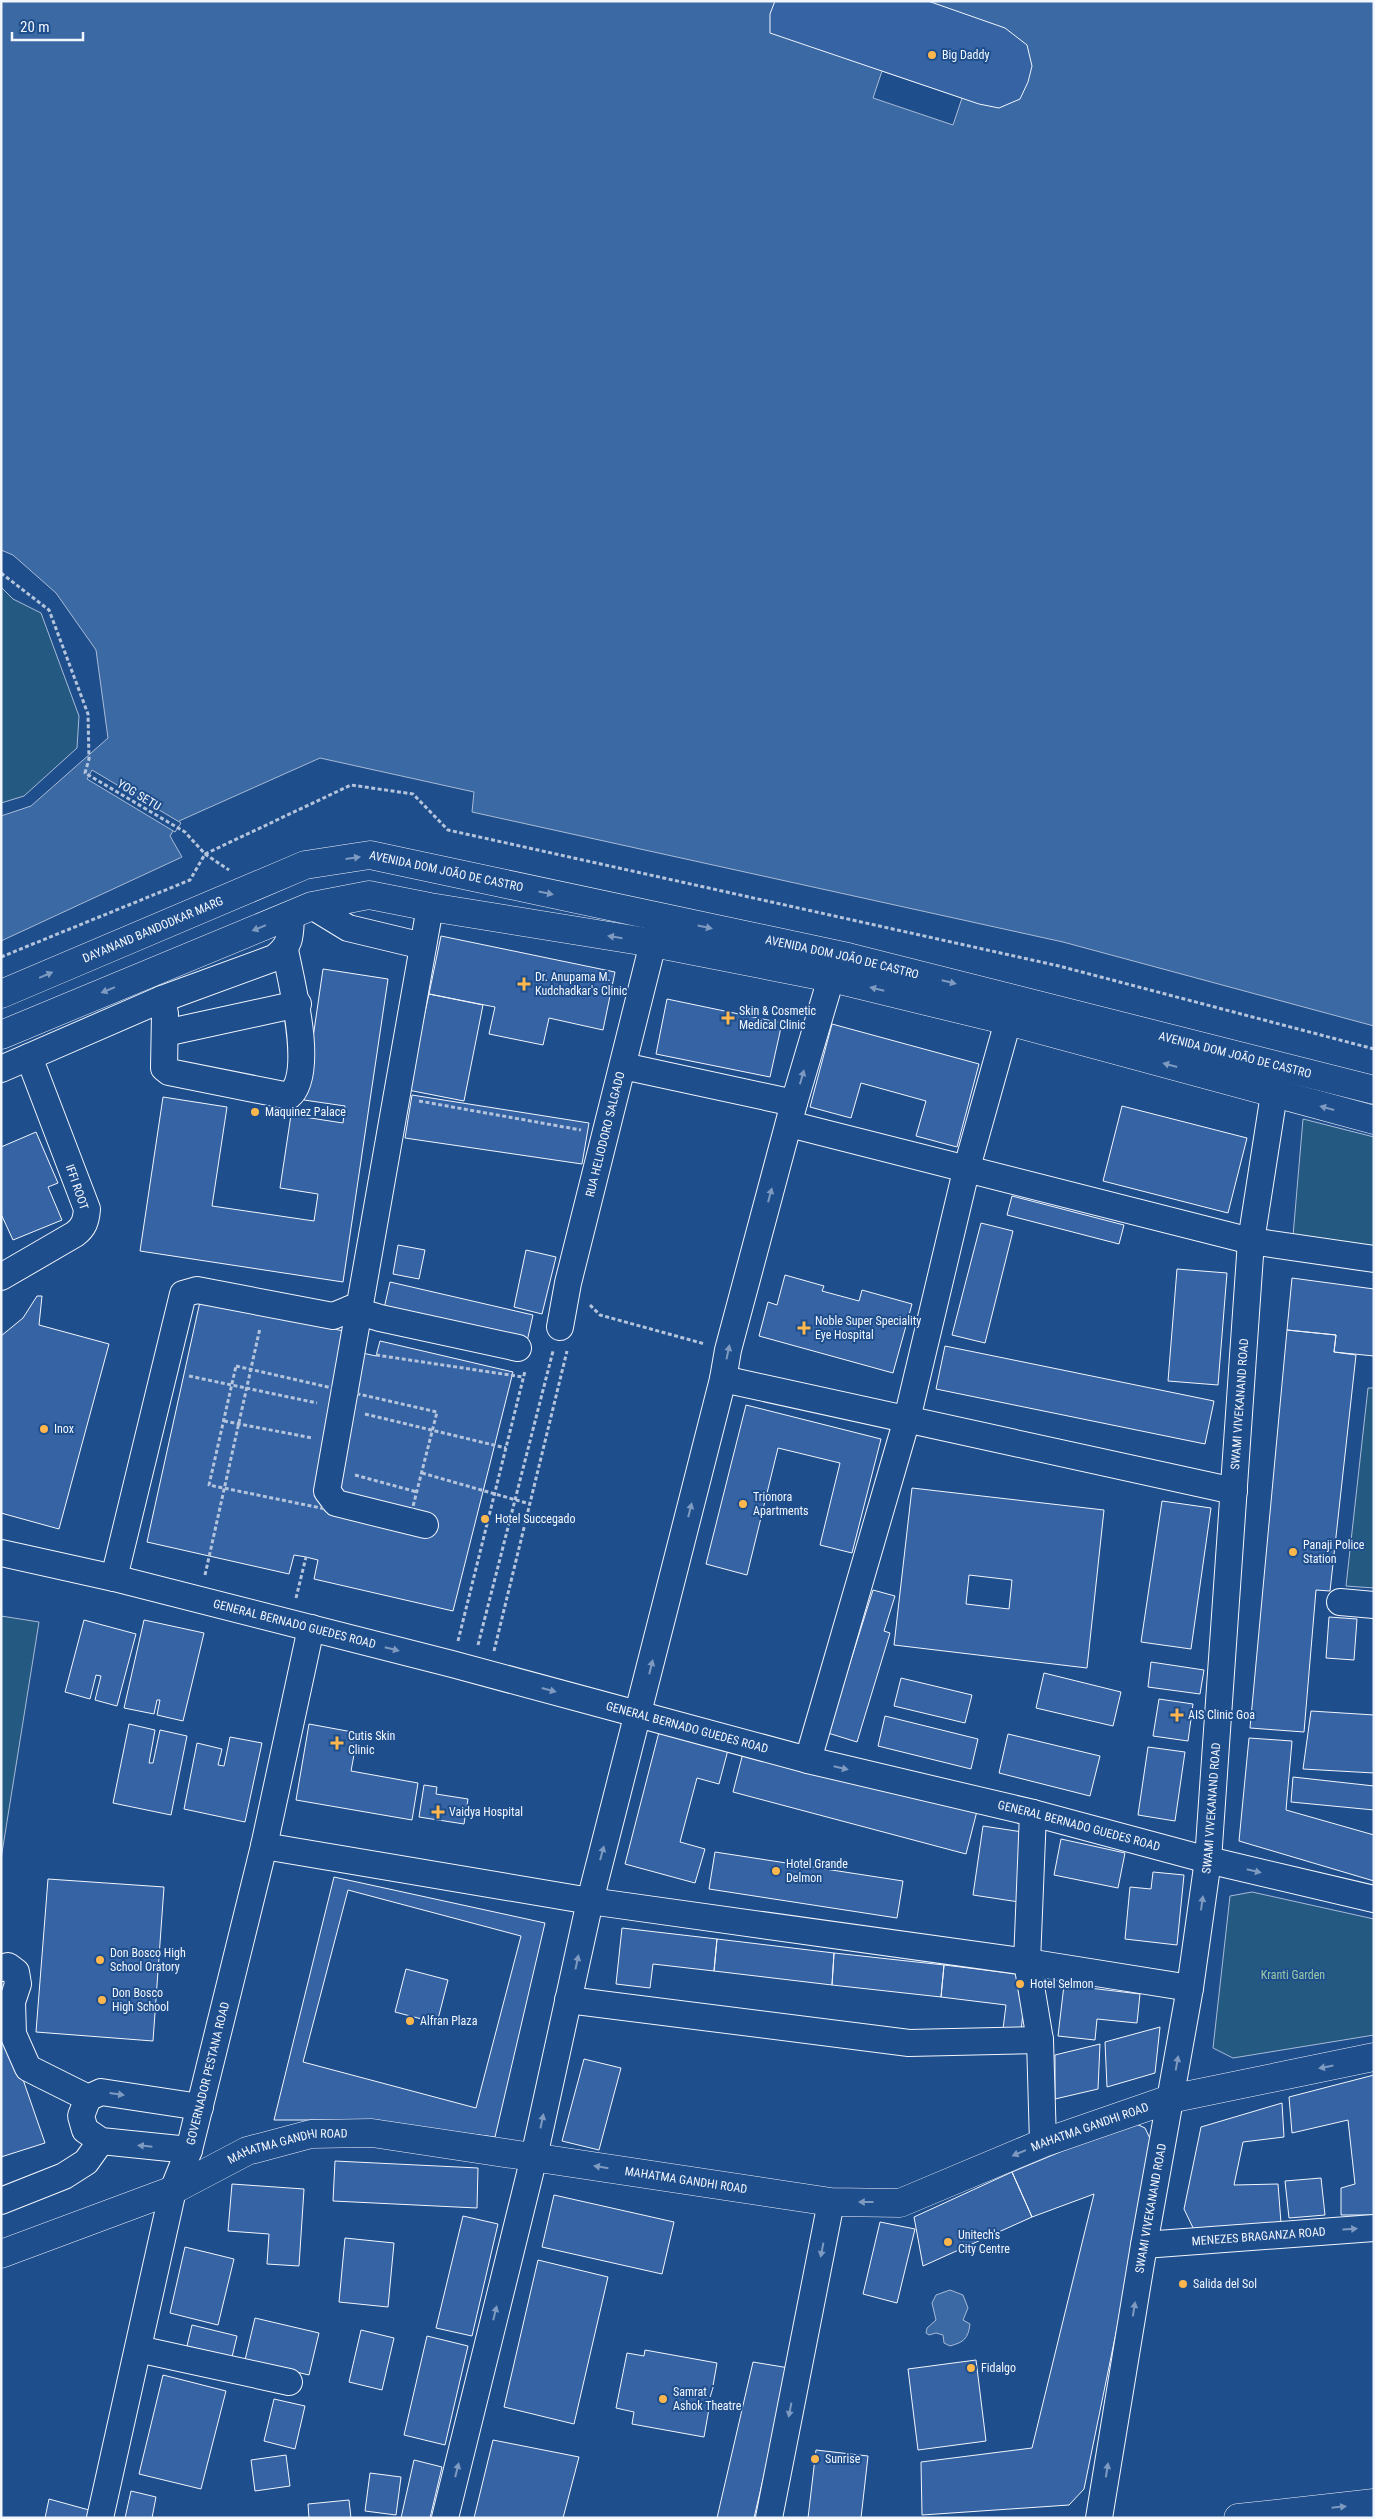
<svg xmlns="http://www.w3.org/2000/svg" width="1375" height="2519" font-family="'Roboto Condensed',sans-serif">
<rect width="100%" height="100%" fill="#1f4e8c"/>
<!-- green -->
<path fill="#245a82" stroke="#a8bbd7" d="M 1,587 L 13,599 L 41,613 L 79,716 L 77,748 L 24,796 L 1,803 Z
M 1303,1119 L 1374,1137 L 1374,1247 L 1293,1236 Z
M 1368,1388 L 1374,1388 L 1374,1588 L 1346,1586 Z
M 1,1616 L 39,1622 L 1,1859 Z
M 1252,1892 L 1374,1919 L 1374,2035 L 1233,2058 L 1213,2048 L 1230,1896 Z"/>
<!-- water -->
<path fill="#3b69a3" stroke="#a8bbd7" d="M 1,1 L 1374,1 L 1374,1026 L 1063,942 L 472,812 L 474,792 L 320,758 L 179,821 L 170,836 L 182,857 L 1,941 L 1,816 L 31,806 L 108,738 L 96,650 L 56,593 L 13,555 L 1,550 Z
M 950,2290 L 963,2295 L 968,2308 L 963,2320 L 970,2324 C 968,2339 964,2342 950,2346 L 944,2343 L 943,2335 L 936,2333 L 929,2335 L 926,2333 L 927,2328 L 936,2320 L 932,2303 L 936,2295 Z"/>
<!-- pier -->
<path fill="#1f4e8c" stroke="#a8bbd7" d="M 882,71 L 962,98 L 953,125 L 873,98 Z
M 92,770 L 181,823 L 175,832 L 87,779 Z"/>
<!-- building -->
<path fill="#3563a3" stroke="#f2f6ff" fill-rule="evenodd" d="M 775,1 L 928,1 L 1005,28 L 1027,45 L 1032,66 L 1028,82 L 1020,99 L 999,108 L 979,104 L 770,33 L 770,14 Z
M 441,936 L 615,972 L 603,1030 L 549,1018 L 543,1045 L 489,1034 L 495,1007 L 429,994 Z
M 323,969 L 388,979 L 343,1282 L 140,1251 L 163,1097 L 227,1107 L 212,1206 L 314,1221 L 318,1194 L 280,1188 L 291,1115 L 343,1123 L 345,1106 L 304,1100 Z
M 429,994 L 483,1005 L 464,1101 L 408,1090 Z
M 667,999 L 782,1023 L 770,1077 L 656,1054 Z
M 832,1024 L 979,1064 L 957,1147 L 916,1136 L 926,1101 L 861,1083 L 851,1118 L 810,1107 Z
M 412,1095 L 589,1123 L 582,1164 L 405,1138 Z
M 1122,1106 L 1247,1138 L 1228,1213 L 1103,1181 Z
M 36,1132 L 58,1183 L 48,1187 L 62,1220 L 13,1240 L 1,1214 L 1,1147 Z
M 1012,1196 L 1124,1225 L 1119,1244 L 1007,1215 Z
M 981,1223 L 1013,1231 L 985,1343 L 952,1335 Z
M 398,1245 L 425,1250 L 419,1279 L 393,1274 Z
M 526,1250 L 556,1257 L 542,1314 L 514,1307 Z
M 1177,1269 L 1227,1273 L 1218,1385 L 1168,1381 Z
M 785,1275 L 824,1286 L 822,1291 L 859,1301 L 862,1290 L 912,1304 L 893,1373 L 759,1336 L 768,1302 L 777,1305 Z
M 1292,1278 L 1374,1289 L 1374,1356 L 1334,1352 L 1336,1335 L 1287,1330 Z
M 390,1282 L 533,1315 L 526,1346 L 383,1313 Z
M 37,1296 L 42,1296 L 39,1325 L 109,1344 L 59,1529 L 1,1513 L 1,1336 L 23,1318 Z
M 201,1297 L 343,1331 L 340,1348 L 376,1356 L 380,1341 L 513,1372 L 453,1611 L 314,1579 L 318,1560 L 306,1557 L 294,1555 L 289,1574 L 147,1542 Z
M 1287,1330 L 1336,1335 L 1334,1352 L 1356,1355 L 1330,1591 L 1316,1590 L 1304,1732 L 1250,1728 Z
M 945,1346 L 1214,1401 L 1205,1444 L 936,1389 Z
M 746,1405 L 881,1439 L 852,1553 L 820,1545 L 840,1463 L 778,1448 L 747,1575 L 706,1564 Z
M 912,1488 L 1104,1510 L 1087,1668 L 894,1645 ZM 969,1575 L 1012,1580 L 1009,1609 L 966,1604 Z
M 1162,1501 L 1211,1508 L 1191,1649 L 1141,1642 Z
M 873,1590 L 895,1596 L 884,1631 L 890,1633 L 857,1742 L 828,1733 Z
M 1329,1617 L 1357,1619 L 1354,1660 L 1326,1658 Z
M 84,1620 L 136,1634 L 117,1706 L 95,1700 L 101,1676 L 96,1675 L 90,1699 L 65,1692 Z
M 144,1620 L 204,1633 L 183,1721 L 157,1715 L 160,1700 L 157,1700 L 154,1714 L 124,1708 Z
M 1151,1662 L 1204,1670 L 1200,1694 L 1148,1687 Z
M 1044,1673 L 1121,1692 L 1113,1726 L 1036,1708 Z
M 901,1678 L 972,1695 L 965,1723 L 894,1706 Z
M 1159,1699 L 1193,1704 L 1188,1741 L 1153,1736 Z
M 1311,1711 L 1374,1715 L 1374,1773 L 1303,1769 Z
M 885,1716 L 978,1739 L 971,1769 L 878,1746 Z
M 129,1724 L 155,1730 L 149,1763 L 153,1763 L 160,1730 L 187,1736 L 171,1815 L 113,1803 Z
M 309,1724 L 358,1733 L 351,1771 L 418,1783 L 412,1820 L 296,1800 Z
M 659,1732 L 728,1750 L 719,1784 L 697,1778 L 680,1842 L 705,1849 L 695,1883 L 625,1864 Z
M 1008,1734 L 1100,1756 L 1090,1796 L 999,1773 Z
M 230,1737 L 262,1743 L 245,1822 L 184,1809 L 197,1743 L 222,1749 L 218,1765 L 224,1766 Z
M 1249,1738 L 1292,1741 L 1286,1810 L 1374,1835 L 1374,1881 L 1239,1841 Z
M 1148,1747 L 1185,1752 L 1175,1821 L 1138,1815 Z
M 744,1749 L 977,1811 L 966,1854 L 733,1792 Z
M 1293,1777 L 1374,1786 L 1374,1810 L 1291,1802 Z
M 424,1785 L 437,1787 L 436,1794 L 468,1799 L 464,1824 L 419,1817 Z
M 983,1826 L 1029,1833 L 1019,1902 L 973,1895 Z
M 1061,1839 L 1125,1853 L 1118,1888 L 1054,1875 Z
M 715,1852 L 903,1881 L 897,1918 L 709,1889 Z
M 1153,1872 L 1184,1875 L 1177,1945 L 1125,1939 L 1130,1887 L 1151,1889 Z
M 334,1877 L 545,1923 L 495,2137 L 355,2120 L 274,2120 Z
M 48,1879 L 164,1887 L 153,2041 L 36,2032 Z
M 348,1890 L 521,1936 L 476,2108 L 303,2062 ZM 406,1969 L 448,1980 L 437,2023 L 395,2012 Z
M 622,1928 L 717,1939 L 714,1971 L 653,1964 L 650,1988 L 616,1984 Z
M 717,1939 L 834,1953 L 832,1985 L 714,1971 Z
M 834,1953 L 944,1965 L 941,1997 L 832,1985 Z
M 944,1965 L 1027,1975 L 1021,2031 L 1003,2029 L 1006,2005 L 941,1997 Z
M 1064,1985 L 1140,1994 L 1137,2023 L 1097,2019 L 1095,2040 L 1058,2036 Z
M 1,2016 L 45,2143 L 1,2157 Z
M 1160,2027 L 1155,2073 L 1107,2087 L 1105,2042 Z
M 1100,2044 L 1098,2089 L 1055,2099 L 1055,2055 Z
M 584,2059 L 621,2068 L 599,2150 L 562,2141 Z
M 1374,2075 L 1374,2215 L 1341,2215 L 1341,2188 L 1355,2184 L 1348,2120 L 1292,2133 L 1289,2097 Z
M 1282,2103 L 1284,2137 L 1243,2142 L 1234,2185 L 1278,2184 L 1281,2223 L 1195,2232 L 1184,2209 L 1201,2127 Z
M 1132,2122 L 1145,2128 L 1154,2147 L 1084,2489 L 1069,2505 L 922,2515 L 921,2462 L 1032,2448 L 1094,2194 L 1032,2217 L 1012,2172 Z
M 335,2161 L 478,2168 L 477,2208 L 333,2201 Z
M 1012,2172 L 1032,2217 L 923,2266 L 914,2217 Z
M 1321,2178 L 1325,2215 L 1289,2218 L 1285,2181 Z
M 232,2184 L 304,2189 L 299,2266 L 267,2264 L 269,2234 L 228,2231 Z
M 554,2195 L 674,2222 L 662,2274 L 542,2247 Z
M 463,2216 L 498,2224 L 472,2336 L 436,2328 Z
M 880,2222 L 915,2229 L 897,2303 L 863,2294 Z
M 345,2238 L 394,2243 L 388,2307 L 339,2302 Z
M 185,2247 L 234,2259 L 218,2325 L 170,2313 Z
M 538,2260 L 608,2277 L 574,2424 L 504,2407 Z
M 255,2318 L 319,2333 L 309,2375 L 245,2360 Z
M 192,2325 L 237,2336 L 232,2357 L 187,2346 Z
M 361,2330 L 394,2338 L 382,2390 L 349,2382 Z
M 427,2336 L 468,2346 L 445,2445 L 404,2435 Z
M 645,2350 L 717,2363 L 704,2437 L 632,2424 L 634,2412 L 616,2408 L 627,2353 L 644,2356 Z
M 976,2360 L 986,2441 L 918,2450 L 908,2369 Z
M 753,2362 L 789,2368 L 754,2518 L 717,2518 Z
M 163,2375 L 226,2391 L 201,2489 L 139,2474 Z
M 274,2399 L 305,2406 L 295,2449 L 264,2441 Z
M 493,2440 L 579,2457 L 563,2518 L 474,2518 Z
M 816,2450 L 868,2456 L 861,2518 L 808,2518 Z
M 286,2455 L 290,2486 L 255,2491 L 251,2460 Z
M 414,2460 L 442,2467 L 430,2518 L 401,2518 Z
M 370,2473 L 401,2477 L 396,2515 L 365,2511 Z
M 131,2491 L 156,2497 L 152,2518 L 125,2518 Z
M 49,2499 L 89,2510 L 87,2518 L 45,2518 Z
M 349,2500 L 351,2518 L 309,2518 L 308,2504 Z"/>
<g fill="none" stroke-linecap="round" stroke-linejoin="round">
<defs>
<g id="minor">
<path d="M 312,906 L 348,928 L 423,946"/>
<path d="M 162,999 L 165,1014 L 164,1068 L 169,1072 L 289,1096 C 316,1074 291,981 285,950"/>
<path d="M 165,1033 L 298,1004"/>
<path d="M 623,1066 L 794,1103"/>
<path d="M 1,1069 L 162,999 L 274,958 C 292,945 290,935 291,915"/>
<path d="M 789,1124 L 1251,1241 L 1374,1259"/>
<path d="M 1,1277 L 75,1234 C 84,1227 86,1221 87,1209 L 29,1057"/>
<path d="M 350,1309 L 380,1318 L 518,1348"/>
<path id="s1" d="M 560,1327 L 568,1283 L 653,943"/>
<path d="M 723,1379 L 1234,1491"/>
<path d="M 425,1525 L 336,1503 L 327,1491 L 430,907"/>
<path id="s2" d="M 1,1553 L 114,1578 L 452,1664 L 808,1760 L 1033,1813 L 1208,1860 L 1374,1899"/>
<path d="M 114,1578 L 183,1294 L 197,1290 L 333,1316 L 360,1305"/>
<path d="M 1340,1602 L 1374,1605"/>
<path d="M 808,1760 L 907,1419 L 966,1171 L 1008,1021"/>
<path d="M 1033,1813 L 1027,1962 L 1040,2040 L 1043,2143"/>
<path d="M 264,1846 L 590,1901 L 1027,1962 L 1190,1988"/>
<path d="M 1,1968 L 8,1966 L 16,1972 L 18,1984 L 12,2002 L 13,2034 L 28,2068 L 88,2098"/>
<path d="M 568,2000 L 909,2043 L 1040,2040"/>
<path d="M 189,2150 L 101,2141 L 85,2130 L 81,2116 L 88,2098 L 101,2092 L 200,2107"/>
<path d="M 1,2201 L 64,2176 L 86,2162 L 101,2141"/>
<path id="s3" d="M 1144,2245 L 1374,2228"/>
<path d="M 138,2349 L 289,2382"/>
<path id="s4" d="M 100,2518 L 173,2190 L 189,2150 L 264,1846 L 311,1628"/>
<path d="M 445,2518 L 534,2157 L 590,1901 L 723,1379 L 728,1350 L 794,1103 L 831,978"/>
<path d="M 769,2518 L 831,2202"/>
<path id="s5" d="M 1099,2518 L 1144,2245 L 1190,1988 L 1208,1860 L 1251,1241 L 1274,1094 L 1275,1071"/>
</g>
<g id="major">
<path id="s6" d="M 1,994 L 305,865 L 370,855 L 848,957 L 1374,1090"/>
<path d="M 1,1035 L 312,906 L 369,895 L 430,907 L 653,943 L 831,978 L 1008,1021 L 1374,1120"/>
<path id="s7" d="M 1,2254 L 173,2190 L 247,2151 L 311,2134 L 372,2133 L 831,2202 L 900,2203 L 1043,2143 L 1170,2099 L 1374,2057"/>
<path d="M 1238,2518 L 1374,2503"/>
</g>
</defs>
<!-- minor casing -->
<use href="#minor" stroke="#f2f6ff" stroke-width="28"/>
<!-- major casing -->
<use href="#major" stroke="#f2f6ff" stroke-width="29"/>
<!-- path -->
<path stroke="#b3c4dc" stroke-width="3" stroke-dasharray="4 2.5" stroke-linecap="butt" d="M 1,573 L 49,610 L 88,714 L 89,759 L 85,773 L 185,832 L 205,854 L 229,870
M 1,957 L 190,880 L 205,854 L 351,785 L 413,794 L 448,830 L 1059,966 L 1374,1049
M 419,1101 L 581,1130
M 590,1305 L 600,1315 L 705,1344
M 376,1355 L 523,1377
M 236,1366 L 437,1412 L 408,1526 L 209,1485 Z
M 189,1376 L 317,1403
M 365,1414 L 506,1448
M 224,1421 L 312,1438
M 422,1473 L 530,1504
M 355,1475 L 417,1492
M 205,1575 L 260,1328
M 296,1598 L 306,1557
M 458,1641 L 525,1371
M 478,1645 L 553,1351
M 494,1651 L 567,1351"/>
<!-- minor -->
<use href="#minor" stroke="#1f4e8c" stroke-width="26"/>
<!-- major -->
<use href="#major" stroke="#1f4e8c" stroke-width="28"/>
</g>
<!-- one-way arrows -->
<defs><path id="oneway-solid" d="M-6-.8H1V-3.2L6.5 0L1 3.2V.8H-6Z" transform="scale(1.25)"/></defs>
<g fill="#7e9ac0">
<use href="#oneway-solid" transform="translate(353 858) rotate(-8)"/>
<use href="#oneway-solid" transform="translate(546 893) rotate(12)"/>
<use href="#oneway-solid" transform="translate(705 927) rotate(12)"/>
<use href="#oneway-solid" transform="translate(259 928) rotate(158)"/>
<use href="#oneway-solid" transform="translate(615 937) rotate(-171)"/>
<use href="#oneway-solid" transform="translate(46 975) rotate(-23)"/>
<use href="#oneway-solid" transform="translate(949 982) rotate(14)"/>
<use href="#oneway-solid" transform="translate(877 989) rotate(-166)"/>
<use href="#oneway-solid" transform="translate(108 990) rotate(158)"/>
<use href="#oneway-solid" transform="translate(1170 1065) rotate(-165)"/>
<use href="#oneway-solid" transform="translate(802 1077) rotate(-74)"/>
<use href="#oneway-solid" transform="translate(1327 1108) rotate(-165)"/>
<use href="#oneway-solid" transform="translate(770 1195) rotate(-75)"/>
<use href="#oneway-solid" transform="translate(728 1352) rotate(-78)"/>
<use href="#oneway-solid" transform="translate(690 1510) rotate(-76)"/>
<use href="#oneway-solid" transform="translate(392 1649) rotate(14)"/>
<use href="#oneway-solid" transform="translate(651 1667) rotate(-76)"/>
<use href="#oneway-solid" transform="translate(549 1690) rotate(15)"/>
<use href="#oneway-solid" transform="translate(841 1768) rotate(13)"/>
<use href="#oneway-solid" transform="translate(602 1853) rotate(-75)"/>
<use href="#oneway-solid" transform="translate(1254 1871) rotate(13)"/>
<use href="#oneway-solid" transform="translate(1202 1903) rotate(-82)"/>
<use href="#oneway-solid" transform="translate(577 1962) rotate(-78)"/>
<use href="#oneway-solid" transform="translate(1177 2063) rotate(-80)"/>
<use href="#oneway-solid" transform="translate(1326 2067) rotate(169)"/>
<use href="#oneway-solid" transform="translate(117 2094) rotate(8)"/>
<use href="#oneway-solid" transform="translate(542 2121) rotate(-78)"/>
<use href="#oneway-solid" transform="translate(145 2146) rotate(-174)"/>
<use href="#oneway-solid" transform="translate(1019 2153) rotate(157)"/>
<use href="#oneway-solid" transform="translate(601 2167) rotate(-171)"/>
<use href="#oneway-solid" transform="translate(866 2202) rotate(-180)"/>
<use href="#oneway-solid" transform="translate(1350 2229) rotate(-4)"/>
<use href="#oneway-solid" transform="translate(822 2250) rotate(101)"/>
<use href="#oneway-solid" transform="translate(1134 2309) rotate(-81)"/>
<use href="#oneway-solid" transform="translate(495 2313) rotate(-76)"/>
<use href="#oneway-solid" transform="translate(790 2410) rotate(101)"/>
<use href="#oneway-solid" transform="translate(457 2470) rotate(-76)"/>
<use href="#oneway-solid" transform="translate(1107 2470) rotate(-81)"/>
<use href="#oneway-solid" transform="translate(1339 2507) rotate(-6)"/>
</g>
<!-- markers -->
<g fill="#ffb74d" stroke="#1f4e8c" stroke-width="2">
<circle cx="932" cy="55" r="5"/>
<path d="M521.5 976.5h5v5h5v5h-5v5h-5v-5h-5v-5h5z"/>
<path d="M725.5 1010.5h5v5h5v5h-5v5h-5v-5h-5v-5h5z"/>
<circle cx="255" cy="1112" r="5"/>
<path d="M801.5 1320.5h5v5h5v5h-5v5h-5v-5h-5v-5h5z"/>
<circle cx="44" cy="1429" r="5"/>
<circle cx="743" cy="1504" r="5"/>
<circle cx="485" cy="1519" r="5"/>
<circle cx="1293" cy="1552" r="5"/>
<path d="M1174.5 1707.5h5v5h5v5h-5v5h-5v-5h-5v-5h5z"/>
<path d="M334.5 1735.5h5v5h5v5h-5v5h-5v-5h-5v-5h5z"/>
<path d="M435.5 1804.5h5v5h5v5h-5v5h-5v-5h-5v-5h5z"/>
<circle cx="776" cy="1871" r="5"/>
<circle cx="100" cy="1960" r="5"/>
<circle cx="1020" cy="1984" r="5"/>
<circle cx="102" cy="2000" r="5"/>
<circle cx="410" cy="2021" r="5"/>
<circle cx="948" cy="2242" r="5"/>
<circle cx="1183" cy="2284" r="5"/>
<circle cx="971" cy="2368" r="5"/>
<circle cx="663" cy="2399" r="5"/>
<circle cx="815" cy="2459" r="5"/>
</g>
<g text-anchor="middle" stroke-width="4" stroke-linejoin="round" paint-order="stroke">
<!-- poi labels -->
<g font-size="12" fill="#f2f6ff" stroke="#1f4e8c" text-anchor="start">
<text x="942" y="59">Big Daddy</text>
<text x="535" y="981">Dr. Anupama M.<tspan x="535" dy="14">Kudchadkar's Clinic</tspan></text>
<text x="739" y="1015">Skin &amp; Cosmetic<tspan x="739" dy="14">Medical Clinic</tspan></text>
<text x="265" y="1116">Maquinez Palace</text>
<text x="815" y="1325">Noble Super Speciality<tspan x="815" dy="14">Eye Hospital</tspan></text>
<text x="54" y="1433">Inox</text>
<text x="753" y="1501">Trionora<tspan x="753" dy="14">Apartments</tspan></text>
<text x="495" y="1523">Hotel Succegado</text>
<text x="1303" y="1549">Panaji Police<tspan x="1303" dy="14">Station</tspan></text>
<text x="1188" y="1719">AIS Clinic Goa</text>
<text x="348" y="1740">Cutis Skin<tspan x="348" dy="14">Clinic</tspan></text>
<text x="449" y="1816">Vaidya Hospital</text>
<text x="786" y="1868">Hotel Grande<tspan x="786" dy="14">Delmon</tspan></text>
<text x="110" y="1957">Don Bosco High<tspan x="110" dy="14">School Oratory</tspan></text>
<text x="1030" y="1988">Hotel Selmon</text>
<text x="112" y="1997">Don Bosco<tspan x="112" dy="14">High School</tspan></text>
<text x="420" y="2025">Alfran Plaza</text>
<text x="958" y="2239">Unitech's<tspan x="958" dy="14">City Centre</tspan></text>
<text x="1193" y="2288">Salida del Sol</text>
<text x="981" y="2372">Fidalgo</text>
<text x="673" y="2396">Samrat /<tspan x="673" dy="14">Ashok Theatre</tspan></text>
<text x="825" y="2463">Sunrise</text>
</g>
<!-- street labels -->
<g font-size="12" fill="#f2f6ff" stroke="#1f4e8c">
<text transform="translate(139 795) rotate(31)" y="4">YOG SETU</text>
<text dy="4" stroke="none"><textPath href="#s6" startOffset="474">AVENIDA DOM JOÃO DE CASTRO</textPath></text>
<text dy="4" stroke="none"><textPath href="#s6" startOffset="165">DAYANAND BANDODKAR MARG</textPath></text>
<text dy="4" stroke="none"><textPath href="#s6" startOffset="879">AVENIDA DOM JOÃO DE CASTRO</textPath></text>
<text dy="4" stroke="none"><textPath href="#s6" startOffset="1284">AVENIDA DOM JOÃO DE CASTRO</textPath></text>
<text dy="4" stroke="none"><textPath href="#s1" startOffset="198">RUA HELIODORO SALGADO</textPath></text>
<text transform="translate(77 1187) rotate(71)" y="4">IFFI ROOT</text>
<text dy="4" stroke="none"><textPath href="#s5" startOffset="1124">SWAMI VIVEKANAND ROAD</textPath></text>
<text dy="4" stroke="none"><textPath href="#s2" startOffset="302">GENERAL BERNADO GUEDES ROAD</textPath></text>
<text dy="4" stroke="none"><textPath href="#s2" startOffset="708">GENERAL BERNADO GUEDES ROAD</textPath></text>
<text dy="4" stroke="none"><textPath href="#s5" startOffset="719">SWAMI VIVEKANAND ROAD</textPath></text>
<text dy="4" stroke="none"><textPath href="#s2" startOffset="1112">GENERAL BERNADO GUEDES ROAD</textPath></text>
<text dy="4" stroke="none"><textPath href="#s4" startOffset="458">GOVERNADOR PESTANA ROAD</textPath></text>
<text dy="4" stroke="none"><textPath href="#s7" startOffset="1132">MAHATMA GANDHI ROAD</textPath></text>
<text dy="4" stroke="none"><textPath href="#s7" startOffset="308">MAHATMA GANDHI ROAD</textPath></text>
<text dy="4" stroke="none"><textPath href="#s7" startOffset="712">MAHATMA GANDHI ROAD</textPath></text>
<text dy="4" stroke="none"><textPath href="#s5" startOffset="314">SWAMI VIVEKANAND ROAD</textPath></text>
<text dy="4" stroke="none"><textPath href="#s3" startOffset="115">MENEZES BRAGANZA ROAD</textPath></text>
</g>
<!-- park labels -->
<g font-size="12" fill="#97c8a6" stroke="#1f4e8c">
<text x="1293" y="1979">Kranti Garden</text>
</g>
</g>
<!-- border -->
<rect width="1375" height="2519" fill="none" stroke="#f2f6ff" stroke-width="5"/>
<!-- scale -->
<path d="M12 32v8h71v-8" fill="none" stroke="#f2f6ff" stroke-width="2.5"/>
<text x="20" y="32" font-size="15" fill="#f2f6ff" stroke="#1f4e8c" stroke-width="4" paint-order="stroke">20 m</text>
</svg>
